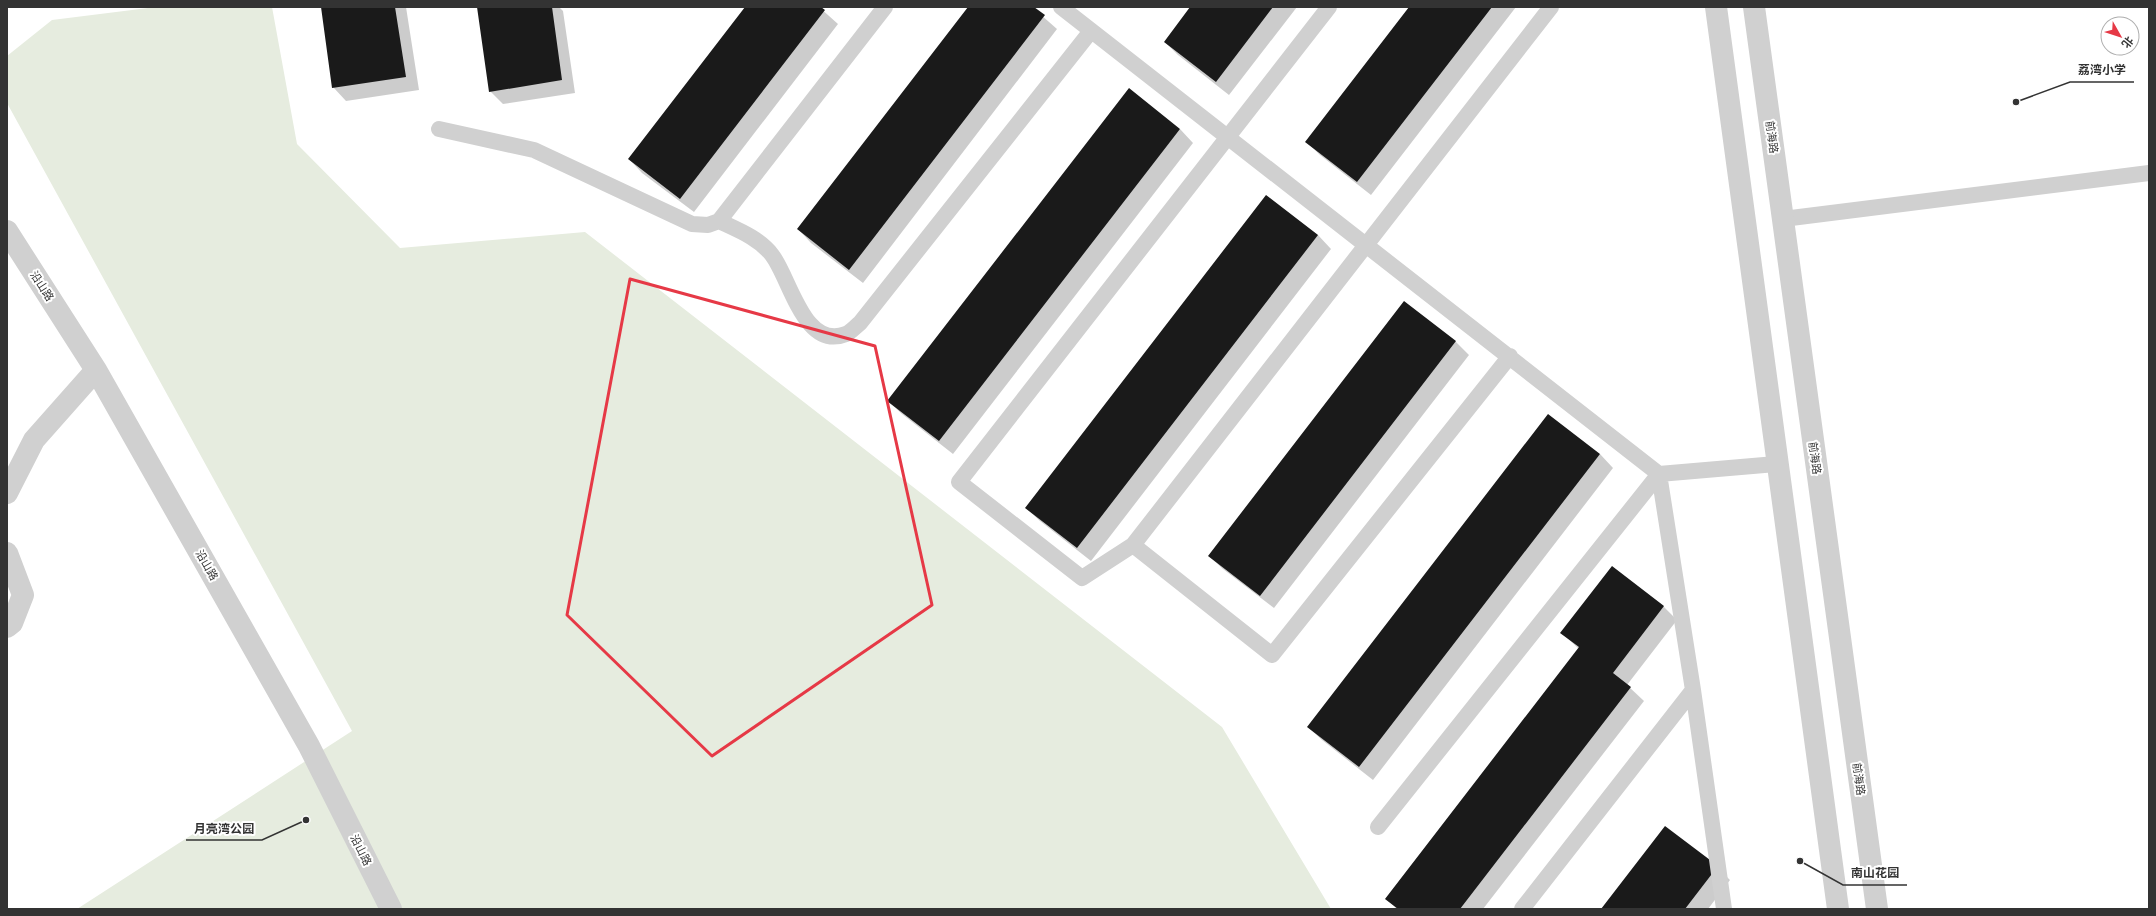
<svg xmlns="http://www.w3.org/2000/svg" width="2156" height="916" font-family="'Fira Sans','Noto Sans SC',sans-serif">
<rect width="100%" height="100%" fill="#fff"/>
<!-- green -->
<path fill="#e6ecdf" d="M 156,7 L 272,7 L 297,144 L 400,248 L 585,232 L 1222,727 L 1331,909 L 77,909 L 352,731 L 7,103 L 7,56 L 52,20 Z"/>
<!-- shadow -->
<path fill="#0003" d="M 322,7 L 406,7 L 419,90 L 346,101 L 333,87 Z
M 487,7 L 559,7 L 563,11 L 575,93 L 503,104 L 490,91 Z
M 746,7 L 819,7 L 838,24 L 694,212 L 642,173 L 629,159 Z
M 969,7 L 1032,7 L 1057,29 L 863,283 L 811,243 L 798,229 Z
M 1192,7 L 1297,7 L 1229,95 L 1178,55 L 1165,42 Z
M 1410,7 L 1516,7 L 1371,195 L 1320,155 L 1307,142 Z
M 1180,129 L 1193,143 L 953,454 L 902,414 L 888,401 Z
M 1266,196 L 1318,235 L 1331,249 L 1091,561 L 1040,521 L 1026,508 Z
M 1404,303 L 1456,342 L 1469,355 L 1274,608 L 1223,569 L 1209,556 Z
M 1600,454 L 1613,468 L 1373,780 L 1322,740 L 1308,727 Z
M 1612,567 L 1664,607 L 1677,620 L 1627,685 L 1644,701 L 1483,909 L 1397,909 L 1386,898 L 1579,649 L 1562,633 Z
M 1717,867 L 1730,880 L 1708,909 L 1603,909 Z"/>
<!-- building -->
<path fill="#1a1a1a" d="M 321,7 L 395,7 L 406,77 L 332,88 Z
M 477,7 L 552,7 L 562,80 L 489,92 Z
M 745,7 L 821,7 L 825,10 L 680,199 L 628,159 Z
M 968,7 L 1034,7 L 1045,15 L 849,270 L 797,229 Z
M 1190,7 L 1273,7 L 1216,82 L 1164,42 Z
M 1409,7 L 1492,7 L 1357,182 L 1305,142 Z
M 1129,88 L 1180,129 L 939,441 L 887,401 Z
M 1266,195 L 1318,235 L 1077,548 L 1025,508 Z
M 1404,301 L 1456,341 L 1260,596 L 1208,556 Z
M 1548,414 L 1600,454 L 1359,767 L 1307,727 Z
M 1612,566 L 1664,606 L 1613,673 L 1631,687 L 1460,909 L 1398,909 L 1385,899 L 1579,647 L 1560,633 Z
M 1665,826 L 1718,866 L 1685,909 L 1601,909 Z"/>
<g fill="none" stroke-linecap="round" stroke-linejoin="round">
<!-- service -->
<path stroke="#d0d0d0" stroke-width="16" d="M 1061,7 L 1659,474 L 1776,464
M 1329,7 L 959,482 L 1082,578 L 1133,545 L 1551,7
M 439,129 L 534,150 L 692,224 L 708,225 L 719,221 L 885,7
M 1783,219 L 2149,173
M 719,221 C 738,230 759,238 772,255 C 790,278 804,351 846,334 C 851,332 856,326 860,323 L 1091,31
M 1659,474 L 1693,690 L 1724,909
M 1133,545 L 1272,655 L 1510,356
M 1378,827 L 1659,474
M 1522,909 L 1693,690"/>
<!-- minor -->
<path stroke="#d0d0d0" stroke-width="22" d="M 7,231 L 96,370 L 309,746 L 391,909
M 7,493 L 34,440 L 96,370
M 7,553 L 23,595 L 12,623 L 7,627"/>
<!-- tertiary -->
<path stroke="#d0d0d0" stroke-width="22" d="M 1716,7 L 1838,909
M 1754,7 L 1877,909"/>
</g>
<!-- marked area -->
<path fill="none" stroke="#e63946" stroke-width="3" stroke-linejoin="round" d="M 630,279 L 875,346 L 932,605 L 712,756 L 567,615 Z"/>
<g text-anchor="middle" stroke-width="4" stroke-linejoin="round" paint-order="stroke">
<!-- street labels -->
<g font-size="11" fill="#333" stroke="#fff">
<text transform="translate(1772 137) rotate(82)" y="4">前海路</text>
<text transform="translate(42 286) rotate(57)" y="4">沿山路</text>
<text transform="translate(1815 458) rotate(82)" y="4">前海路</text>
<text transform="translate(207 565) rotate(60)" y="4">沿山路</text>
<text transform="translate(1859 779) rotate(82)" y="4">前海路</text>
<text transform="translate(361 850) rotate(63)" y="4">沿山路</text>
</g>
</g>
<!-- callouts -->
<path fill="none" stroke="#333" stroke-width="1.5" d="M2016 102L2070 82H2134M306 820L262 840H186M1800 861L1843 885H1907"/>
<g fill="#333" stroke="#fff" stroke-width="1.5">
<circle cx="2016" cy="102" r="4"/>
<circle cx="306" cy="820" r="4"/>
<circle cx="1800" cy="861" r="4"/>
</g>
<g font-size="12" text-anchor="middle" font-weight="bold" fill="#333" stroke="#fff" stroke-width="4" stroke-linejoin="round" paint-order="stroke">
<text x="2102" y="74">荔湾小学</text>
<text x="224" y="833">月亮湾公园</text>
<text x="1875" y="877">南山花园</text>
</g>
<!-- border -->
<rect width="2156" height="916" fill="none" stroke="#333333" stroke-width="16"/>
<!-- north arrow -->
<g transform="translate(2120 36) rotate(129)"><circle r="19" fill="#ffffff" stroke="#adadad"/>
<path d="M0-3L7 15L0 10L-7 15Z" fill="#e63946"/>
<text y="-6" font-size="11" font-weight="bold" text-anchor="middle" fill="#333333">北</text>
</g>
</svg>
